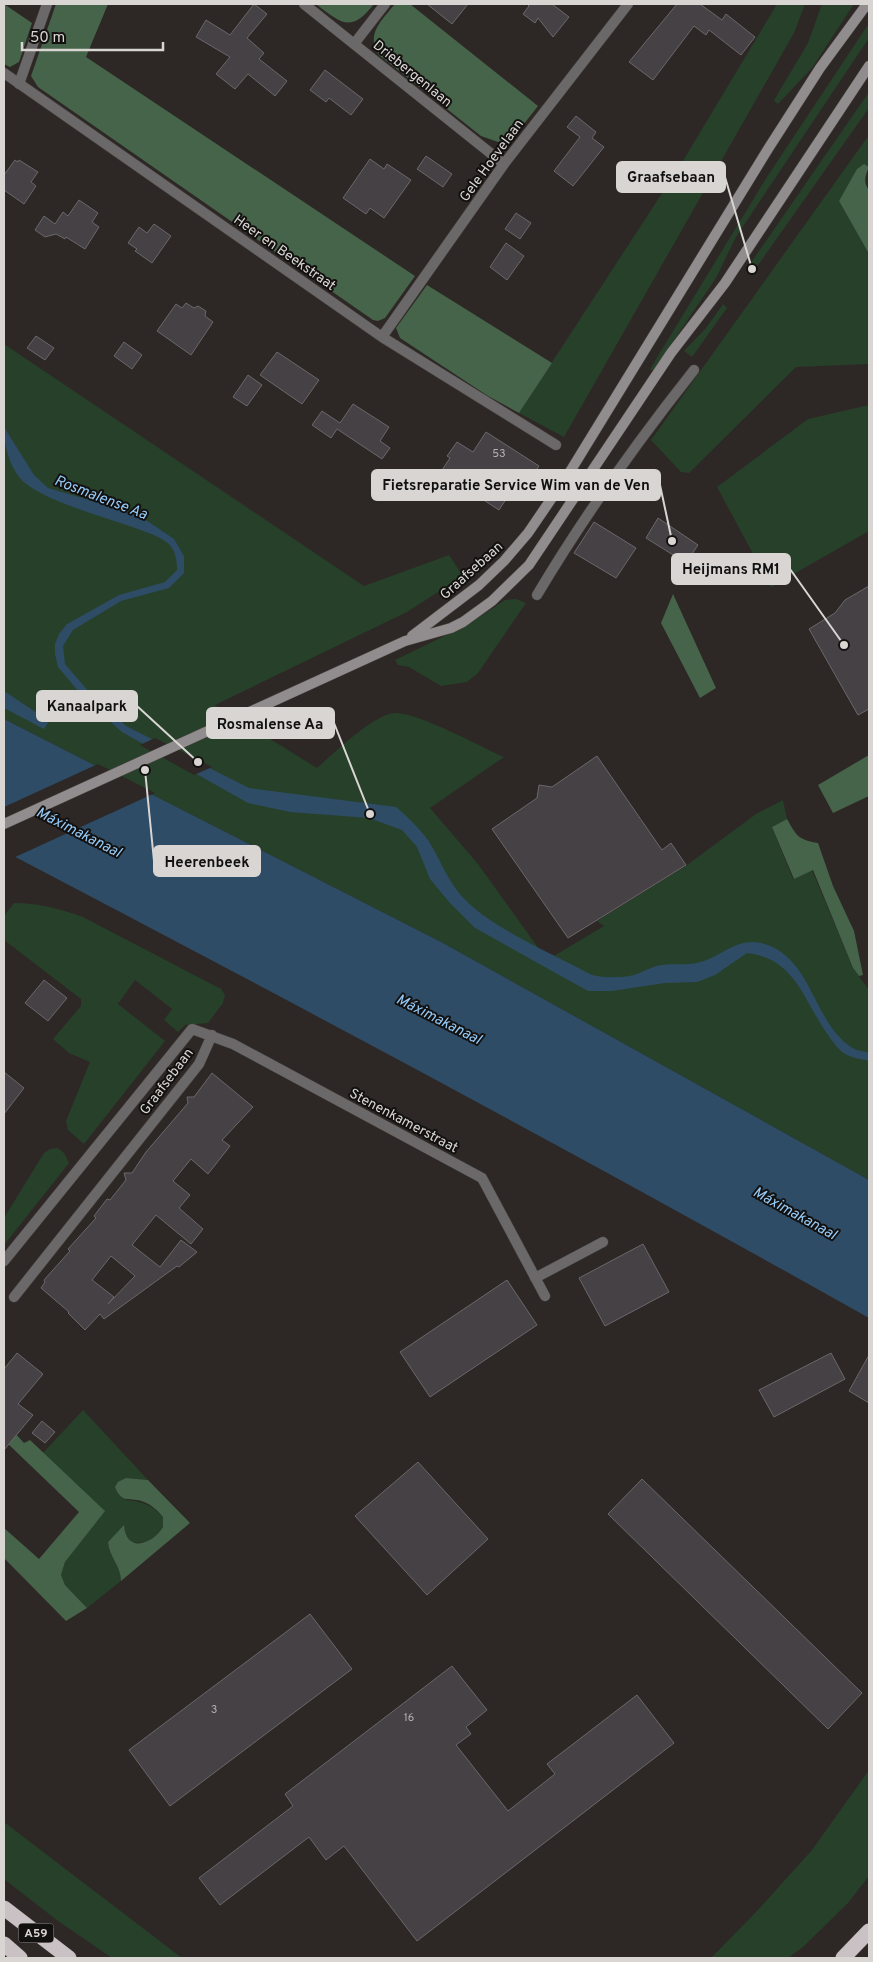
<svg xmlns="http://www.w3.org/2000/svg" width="873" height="1962" font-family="Overpass,sans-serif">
<rect width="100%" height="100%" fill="#2d2725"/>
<!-- green -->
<path fill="#27402a" d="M 777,4 L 805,4 L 794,33 L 564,437 L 519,413 L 681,164 Z
M 822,4 L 854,4 L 812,68 L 778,104 L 774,100 L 808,43 Z
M 869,23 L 869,38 L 736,237 L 716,278 L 653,371 L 650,369 L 765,180 Z
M 869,92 L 869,108 L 756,268 L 750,264 Z
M 869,135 L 869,167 L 864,164 L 839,201 L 869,254 L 869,364 L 796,367 L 689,473 L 681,472 L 651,440 Z
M 723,304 L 727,308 L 692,357 L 684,351 L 706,328 Z
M 4,344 L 364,586 L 449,555 L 463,576 L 407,612 L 215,705 L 317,768 C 334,753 373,715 394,713 C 416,711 481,747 504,757 L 430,808 L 478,864 L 547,960 L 604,926 L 597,921 L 687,865 L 756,814 L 783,800 L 787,819 L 772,827 L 793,879 L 812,870 L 853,968 L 869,990 L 869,1180 L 443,943 L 4,719 Z
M 869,405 L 869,531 L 771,587 L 717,487 L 808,419 Z
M 516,599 L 526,603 L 478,673 L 467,682 L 441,686 L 409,667 L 398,665 L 395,660 L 469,624 L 505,600 Z
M 14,903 C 37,903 61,909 83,917 L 221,989 L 225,995 L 223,1003 L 208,1023 L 185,1025 L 178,1032 L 164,1020 L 172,1009 L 135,980 L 118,1004 L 165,1041 L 84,1144 L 68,1130 L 66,1121 L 90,1062 L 69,1053 L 53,1039 L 81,1006 L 81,999 L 4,940 L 4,916 Z
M 58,1148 L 64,1153 L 69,1163 L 4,1245 L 4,1218 L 44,1153 L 50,1149 Z
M 83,1410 L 148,1480 L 126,1478 L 126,1500 C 143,1501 151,1505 163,1517 L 163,1527 C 156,1539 145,1545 131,1542 L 125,1535 L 124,1526 L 108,1542 C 109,1557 121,1566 121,1581 L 87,1608 L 65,1585 L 61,1575 L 65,1562 L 104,1511 L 43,1453 Z
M 869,1770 L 869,1876 L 848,1903 L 803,1947 L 788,1958 L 711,1958 L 757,1911 L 812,1850 Z
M 4,1822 L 182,1958 L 112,1958 L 58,1921 L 4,1879 Z"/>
<!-- forest -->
<path fill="#466449" d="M 4,4 L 32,23 L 19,62 L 10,67 L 4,64 Z
M 56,4 L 108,4 L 86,57 L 415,276 L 385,318 L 378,321 L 373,320 L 38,87 L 31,76 Z
M 316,4 L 374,4 C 351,33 342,24 316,4 Z
M 395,4 L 410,4 L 538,106 L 516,134 L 498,142 L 481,136 L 379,55 C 365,34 382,20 395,4 Z
M 864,164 L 869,167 C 865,176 863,182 869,190 L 869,254 L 839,201 L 857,169 Z
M 427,285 L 552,363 L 519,413 L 488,396 L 400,338 L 396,328 Z
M 673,594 L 716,688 L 700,698 L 661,623 Z
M 869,755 L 869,796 L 833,813 L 818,785 Z
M 787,819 C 796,835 798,840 818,843 L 833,886 L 854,931 L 863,975 L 859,976 L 853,968 L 813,870 L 794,879 L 772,827 Z
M 14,1432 L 24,1443 L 30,1440 L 105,1511 L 65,1562 L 61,1575 L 65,1585 L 87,1608 L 66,1621 L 4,1558 L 4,1528 L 39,1559 L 79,1512 L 4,1440 Z
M 126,1478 L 148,1480 L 190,1523 L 121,1581 C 121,1566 109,1557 108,1542 L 124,1525 C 126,1554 153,1544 163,1527 L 163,1517 C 158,1511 152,1505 144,1502 C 130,1496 122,1505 115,1487 L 118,1482 Z"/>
<!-- water -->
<path fill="#2e4c65" d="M 4,427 L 34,475 L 48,488 L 137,514 L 174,539 L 184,556 L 184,573 L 169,588 L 121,601 L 73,630 L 63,646 L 65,664 L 90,693 L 126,726 L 249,788 L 396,807 C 408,817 418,827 428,840 C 439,857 446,877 459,893 C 487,927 552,953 592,975 C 605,978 621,978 634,975 C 643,972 653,966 662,965 C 677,963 690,966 704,961 C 724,954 738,938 761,943 C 812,955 812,1021 851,1047 C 856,1051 864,1051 869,1053 L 869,1061 C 862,1059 853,1058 847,1055 C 839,1051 833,1042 828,1035 C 803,1000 796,959 747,953 L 715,975 L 697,982 L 665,983 L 612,991 L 588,991 L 475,928 L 449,902 L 430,879 L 417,847 L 402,830 L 369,818 L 290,812 L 248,803 L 122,732 L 84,698 L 58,667 L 55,654 L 55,644 L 59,634 L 67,624 L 119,595 L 165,582 L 177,570 C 177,561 176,553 170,545 C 162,537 146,532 135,528 C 107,518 46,501 25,483 C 10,470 4,446 4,427 Z
M 4,691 L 49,721 L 44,729 L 4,708 Z
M 4,719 L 443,943 L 869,1180 L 869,1318 C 583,1157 294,1003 4,851 Z"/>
<!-- pier -->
<path fill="#2d2725" d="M 155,738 L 212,767 L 194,775 L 140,745 Z
M 98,764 L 155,793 L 13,858 L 4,854 L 4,807 Z"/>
<!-- building -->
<path fill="#454145" stroke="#6b676b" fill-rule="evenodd" d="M 254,4 L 267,14 L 247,38 L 264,53 L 259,59 L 287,81 L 275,96 L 248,74 L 235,89 L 216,74 L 230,57 L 196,37 L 206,20 L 230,35 Z
M 427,4 L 468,4 L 452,24 Z
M 527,4 L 552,4 L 569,17 L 553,37 L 538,18 L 535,23 L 523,14 L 529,6 Z
M 677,4 L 700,4 L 722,20 L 726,14 L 755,37 L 741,55 L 709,30 L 706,35 L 694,26 L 653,80 L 629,62 Z
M 325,70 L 363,99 L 351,115 L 329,98 L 326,102 L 310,90 Z
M 576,116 L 596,132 L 592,138 L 604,147 L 573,186 L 554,171 L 580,137 L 567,127 Z
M 426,156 L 452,174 L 443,187 L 417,169 Z
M 370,159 L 384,169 L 387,164 L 411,180 L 384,218 L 370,208 L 366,214 L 343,198 Z
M 15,160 L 18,162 L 19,160 L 38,172 L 31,182 L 36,186 L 24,204 L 4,190 L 4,175 Z
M 79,200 L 98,213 L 92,222 L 99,227 L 85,249 L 66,237 L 65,239 L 56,234 L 45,237 L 35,230 L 44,216 L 55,224 L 63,212 L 68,216 Z
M 516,213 L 531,223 L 520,239 L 505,229 Z
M 154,224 L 171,236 L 152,263 L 135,251 L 137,249 L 128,243 L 139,227 L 147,233 Z
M 506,243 L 524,256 L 507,280 L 490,267 Z
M 186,303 L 194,308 L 198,306 L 206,311 L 205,316 L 213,322 L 191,355 L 157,331 L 176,304 L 182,308 Z
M 36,336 L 54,348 L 45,360 L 27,348 Z
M 124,342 L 142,355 L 132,369 L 114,356 Z
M 277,352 L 319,380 L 302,404 L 260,375 Z
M 248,375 L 262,385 L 247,406 L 233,397 Z
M 353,404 L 389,427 L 380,441 L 390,448 L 382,459 L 337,429 L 331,438 L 312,425 L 322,411 L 340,423 Z
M 486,432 L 539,466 L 521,494 L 517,498 L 510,493 L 499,510 L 456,482 L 450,492 L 434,482 L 450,458 L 447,456 L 457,442 L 473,452 Z
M 658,518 L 698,545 L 686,563 L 646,538 Z
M 594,522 L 636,548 L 616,578 L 574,553 Z
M 869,586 L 869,709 L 858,715 L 809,629 L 835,613 L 845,600 Z
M 597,756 L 662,850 L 671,843 L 686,865 L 568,938 L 492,829 L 537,798 L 539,785 L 552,787 Z
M 44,980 L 67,998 L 48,1021 L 25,1003 Z
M 4,1072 L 24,1088 L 4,1114 Z
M 212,1073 L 253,1107 L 222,1140 L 230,1146 L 208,1174 L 191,1159 L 173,1181 L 190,1195 L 179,1208 L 203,1229 L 191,1244 L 156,1215 L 132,1245 L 160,1267 L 181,1240 L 197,1252 L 179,1267 L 177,1266 L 104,1319 L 100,1314 L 85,1330 L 68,1313 L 69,1312 L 41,1288 L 45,1282 L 44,1280 L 70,1251 L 68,1249 L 96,1218 L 94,1216 L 107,1199 L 110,1200 L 126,1180 L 124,1173 L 132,1173 L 146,1152 L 188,1103 L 187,1097 L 194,1097 ZM 111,1256 L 135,1276 L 108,1304 L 114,1297 L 92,1280 Z
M 643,1244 L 669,1292 L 605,1326 L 579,1278 Z
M 507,1280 L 537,1325 L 430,1397 L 400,1352 Z
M 17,1353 L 43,1374 L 18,1404 L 33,1415 L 4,1450 L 4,1369 Z
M 831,1353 L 845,1379 L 774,1417 L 759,1390 Z
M 869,1355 L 869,1403 L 849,1391 Z
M 42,1421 L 55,1432 L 45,1443 L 32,1433 Z
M 418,1462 L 488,1539 L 427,1595 L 355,1516 Z
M 642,1479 L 862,1693 L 828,1729 L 608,1514 Z
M 310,1614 L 352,1669 L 170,1806 L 129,1750 Z
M 452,1666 L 487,1710 L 466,1727 L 471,1734 L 456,1745 L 508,1811 L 555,1774 L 547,1764 L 637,1695 L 674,1743 L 417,1941 L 344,1846 L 326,1860 L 309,1837 L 220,1905 L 199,1878 L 293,1806 L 285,1794 Z"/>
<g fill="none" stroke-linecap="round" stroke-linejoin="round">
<defs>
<path id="street" d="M 304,4 L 504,164
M 354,44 L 385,4
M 4,73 L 382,337 L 556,445
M 19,84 L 47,4
M 382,337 L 504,164 L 628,4
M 537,595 C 584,516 637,442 694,370
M 4,1261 L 192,1029 L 233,1044 L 482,1178 L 545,1296
M 535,1278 L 603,1242
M 14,1297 L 199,1064 L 212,1035"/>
<path id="secondary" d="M 412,636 L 479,585 L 504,561 L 528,533 L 571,470 L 768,149 L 820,68 L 867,4
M 4,824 L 405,641 L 451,628 L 463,622 L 492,601 L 529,565 L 671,353 L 725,283 L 869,66"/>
<path id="highway" d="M 4,1908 L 69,1958
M 4,1944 L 20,1958
M 843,1958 L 869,1931"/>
</defs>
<!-- street casing -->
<use href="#street" stroke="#484341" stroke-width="11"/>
<!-- secondary casing -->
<use href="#secondary" stroke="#484341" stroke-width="11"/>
<!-- highway casing -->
<use href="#highway" stroke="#484341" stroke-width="16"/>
<!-- street -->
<use href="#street" stroke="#6b6869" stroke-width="10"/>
<!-- secondary -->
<use href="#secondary" stroke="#918c8d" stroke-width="10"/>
<!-- highway -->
<use href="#highway" stroke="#c9c1c3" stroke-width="15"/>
</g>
<g text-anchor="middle" stroke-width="4" stroke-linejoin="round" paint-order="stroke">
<!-- number labels -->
<g font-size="11" fill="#b3b0b0">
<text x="499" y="457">53</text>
<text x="214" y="1713">3</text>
<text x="409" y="1721">16</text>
</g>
<!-- shield labels -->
<rect fill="#131110" stroke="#9d9a98" stroke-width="1" x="18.5" y="1923.5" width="35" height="19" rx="4"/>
<g font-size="12" font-weight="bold" fill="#d8d5d3">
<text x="36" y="1937">A59</text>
</g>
<!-- street labels -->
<g font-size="14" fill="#d8d5d3" stroke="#131110">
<text transform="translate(413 73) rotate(39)" y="5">Driebergenlaan</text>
<text transform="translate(491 160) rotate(-54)" y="5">Gele Hoevelaan</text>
<text transform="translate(285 252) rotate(35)" y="5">Heer en Beekstraat</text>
<text transform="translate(471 570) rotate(-42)" y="5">Graafsebaan</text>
<text transform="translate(166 1081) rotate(-53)" y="5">Graafsebaan</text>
<text transform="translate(404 1120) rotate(28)" y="5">Stenenkamerstraat</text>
</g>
<!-- water labels -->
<g font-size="15" font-style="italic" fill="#95cbf9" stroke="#131110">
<text transform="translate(101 497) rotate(21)" y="5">Rosmalense Aa</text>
<text transform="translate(79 832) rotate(27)" y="5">Máximakanaal</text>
<text transform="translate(439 1019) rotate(27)" y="5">Máximakanaal</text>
<text transform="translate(795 1213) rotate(29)" y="5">Máximakanaal</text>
</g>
</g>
<!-- callouts -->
<path fill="none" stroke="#d8d5d3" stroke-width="2" d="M752 269L725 177M672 541L660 485M844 645L790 569M198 762L137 706M370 814L334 723M145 770L154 861"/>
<g fill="#d8d5d3" stroke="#131110" stroke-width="2">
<circle cx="752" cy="269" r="5"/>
<circle cx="672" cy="541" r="5"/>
<circle cx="844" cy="645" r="5"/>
<circle cx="198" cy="762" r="5"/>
<circle cx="370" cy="814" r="5"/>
<circle cx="145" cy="770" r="5"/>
</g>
<g fill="#d8d5d3" stroke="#d8d5d3" stroke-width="2">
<rect x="617" y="162" width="108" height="30" rx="5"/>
<rect x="372" y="470" width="288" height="30" rx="5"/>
<rect x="672" y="554" width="118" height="30" rx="5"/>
<rect x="37" y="691" width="100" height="30" rx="5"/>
<rect x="207" y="708" width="127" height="30" rx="5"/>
<rect x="154" y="846" width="106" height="30" rx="5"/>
</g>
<g font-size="15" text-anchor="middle" font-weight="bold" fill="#111">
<text x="671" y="182">Graafsebaan</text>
<text x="516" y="490">Fietsreparatie Service Wim van de Ven</text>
<text x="731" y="574">Heijmans RM1</text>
<text x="87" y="711">Kanaalpark</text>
<text x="270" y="729">Rosmalense Aa</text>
<text x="207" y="867">Heerenbeek</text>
</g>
<!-- border -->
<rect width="873" height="1962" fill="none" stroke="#d8d5d3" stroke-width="10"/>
<!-- scale -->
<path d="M22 42v8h141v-8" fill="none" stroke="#d8d5d3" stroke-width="2.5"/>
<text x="30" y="42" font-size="15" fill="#d8d5d3" stroke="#131110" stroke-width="4" paint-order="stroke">50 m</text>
</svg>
